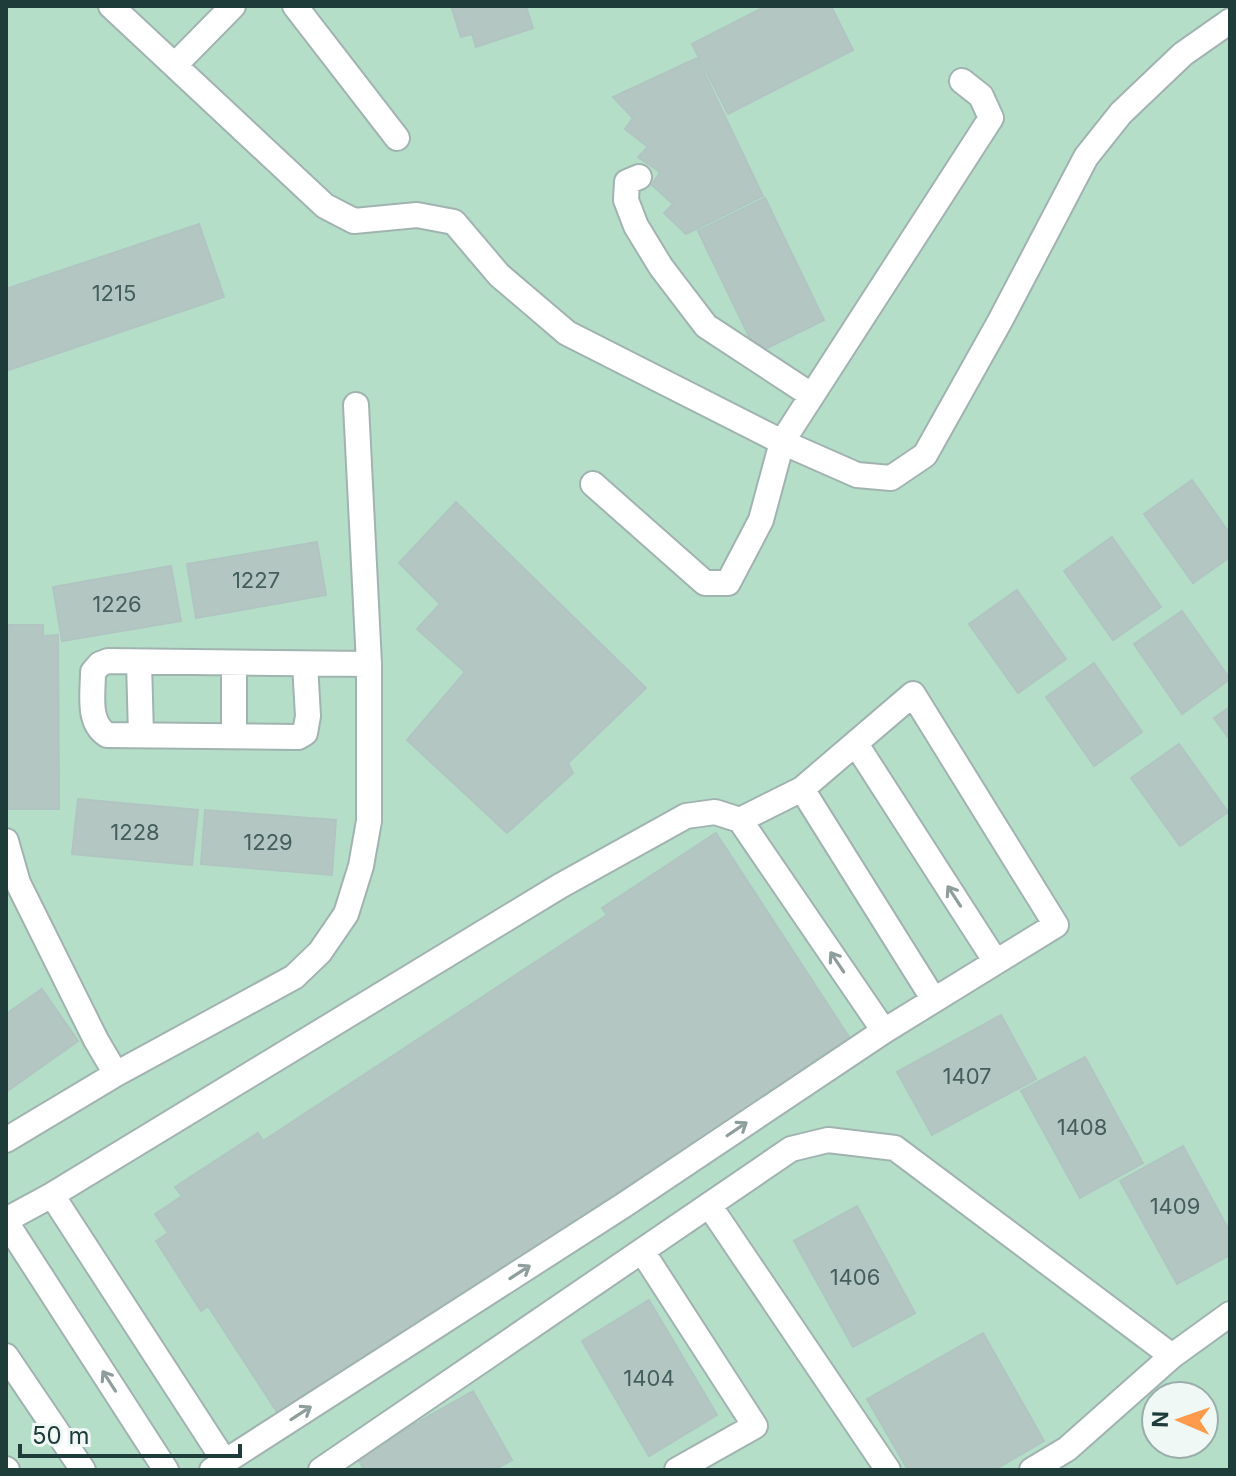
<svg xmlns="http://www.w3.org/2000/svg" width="1236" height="1476" font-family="Inter,sans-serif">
<rect width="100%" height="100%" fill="#deebe8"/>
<!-- green -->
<path fill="#b5dec8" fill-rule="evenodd" d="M 6,6 L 1230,6 L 1230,1470 L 6,1470 ZM 1156,1396 L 1204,1396 L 1204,1444 L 1156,1444 Z"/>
<!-- building -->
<path fill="#b3c6c2" stroke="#b0c5c1" stroke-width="2" d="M 451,6 L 526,6 L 533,28 L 476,47 L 472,34 L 461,37 Z
M 766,6 L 831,6 L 853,50 L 728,114 L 692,44 Z
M 697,58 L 763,196 L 686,234 L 664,213 L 673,204 L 652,185 L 660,172 L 638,157 L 648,147 L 625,129 L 633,118 L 613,97 Z
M 765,198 L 824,320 L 757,353 L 698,231 Z
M 199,224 L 224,297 L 9,370 L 6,360 L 6,289 Z
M 1192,480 L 1230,534 L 1230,557 L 1193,583 L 1144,514 Z
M 456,502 L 646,688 L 568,763 L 573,773 L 507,833 L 407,740 L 465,672 L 417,629 L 440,604 L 399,563 Z
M 1112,537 L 1161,607 L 1113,640 L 1064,571 Z
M 317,542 L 326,595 L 196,618 L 187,564 Z
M 171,566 L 181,621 L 62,641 L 53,587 Z
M 1017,590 L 1066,659 L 1018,693 L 969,624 Z
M 1182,611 L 1230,679 L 1182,714 L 1134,644 Z
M 8,625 L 43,625 L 43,636 L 58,635 L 59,809 L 9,809 Z
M 1094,663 L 1142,732 L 1094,766 L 1046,697 Z
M 1230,707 L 1230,740 L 1214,718 Z
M 1179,744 L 1228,812 L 1180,846 L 1131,778 Z
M 78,799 L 198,810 L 192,865 L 72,854 Z
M 205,810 L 336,820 L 332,875 L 201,864 Z
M 716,833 L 851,1040 L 279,1415 L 208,1306 L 201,1311 L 156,1241 L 168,1233 L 155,1214 L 182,1196 L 175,1187 L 258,1133 L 263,1141 L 607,915 L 602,908 Z
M 42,989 L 78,1041 L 6,1092 L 6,1014 Z
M 1001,1015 L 1036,1079 L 932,1135 L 897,1072 Z
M 1085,1057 L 1143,1163 L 1080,1198 L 1021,1091 Z
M 1183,1146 L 1230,1232 L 1230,1255 L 1177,1284 L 1120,1181 Z
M 857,1206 L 915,1313 L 853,1347 L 794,1241 Z
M 649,1300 L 717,1415 L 649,1456 L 582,1341 Z
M 983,1333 L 1044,1441 L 994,1470 L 908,1470 L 867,1399 Z
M 473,1391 L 512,1460 L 494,1470 L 364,1470 L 357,1457 Z"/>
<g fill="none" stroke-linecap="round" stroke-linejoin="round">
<defs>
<path id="minor" d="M 111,6 L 325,206 L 354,221 L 417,215 L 454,222 L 499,275 L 567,333 L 782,442 L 857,475 L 891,478 L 925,455 L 1000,321 L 1086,157 L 1121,113 L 1183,54 L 1230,21
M 295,6 L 397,138
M 175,65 L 233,6
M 639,177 L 627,182 L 626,200 L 636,226 L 661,267 L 706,326 L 811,395
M 593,484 L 705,583 L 728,583 L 761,520 L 782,442 L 991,118 L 981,96 L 962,81
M 139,662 L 141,735
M 234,663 L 234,736
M 305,664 L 308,716 L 305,733 L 298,737 L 107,735 C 87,722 93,694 93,672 L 100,664 L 108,661 L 369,664
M 856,744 L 996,962
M 802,789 L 934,1000
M 740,820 L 802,789 L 913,694 L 1056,925 L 884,1031
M 6,841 L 18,883 L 96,1040 L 116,1074
M 6,1140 L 116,1074 L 294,977 L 320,952 L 346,914 L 361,866 L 369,821 L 369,664 L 356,405
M 52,1195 L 225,1462
M 709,1205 L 888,1470
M 6,1220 L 52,1195 L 560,886 L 686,816 L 715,812 L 740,820 L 884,1031 L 624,1205 L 212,1470
M 6,1222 L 166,1470
M 642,1251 L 755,1426 L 677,1470
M 6,1356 L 83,1470
M 6,1469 L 7,1470
M 321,1470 L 791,1149 L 828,1140 L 895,1148 L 1172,1356
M 1032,1470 L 1067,1449 L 1172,1356 L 1230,1314"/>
</defs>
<!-- minor casing -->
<use href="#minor" stroke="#a1b3b0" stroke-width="28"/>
<!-- minor -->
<use href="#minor" stroke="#fff" stroke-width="24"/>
</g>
<!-- one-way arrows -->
<defs><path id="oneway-shaft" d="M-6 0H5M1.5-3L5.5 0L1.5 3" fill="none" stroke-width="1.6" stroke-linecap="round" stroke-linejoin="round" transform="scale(2)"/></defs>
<g stroke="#8e9e9c">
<use href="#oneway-shaft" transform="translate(954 896) rotate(-123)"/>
<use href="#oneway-shaft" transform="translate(837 962) rotate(-124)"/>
<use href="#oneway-shaft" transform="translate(737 1129) rotate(-34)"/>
<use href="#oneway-shaft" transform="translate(520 1272) rotate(-33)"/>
<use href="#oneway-shaft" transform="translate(109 1381) rotate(-123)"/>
<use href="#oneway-shaft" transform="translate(301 1413) rotate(-33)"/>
</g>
<g text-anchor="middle" stroke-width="8" stroke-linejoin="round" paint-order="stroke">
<!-- number labels -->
<g font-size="22" fill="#435e5c">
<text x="114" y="301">1215</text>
<text x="256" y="588">1227</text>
<text x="117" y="612">1226</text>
<text x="135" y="840">1228</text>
<text x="268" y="850">1229</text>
<text x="967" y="1084">1407</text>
<text x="1082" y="1135">1408</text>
<text x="1175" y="1214">1409</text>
<text x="855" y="1285">1406</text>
<text x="649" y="1386">1404</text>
</g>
</g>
<!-- border -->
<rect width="1236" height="1476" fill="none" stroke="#1e3c3a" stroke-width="16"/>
<!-- north arrow -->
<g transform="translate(1180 1420) rotate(272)"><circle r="38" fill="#eff8f5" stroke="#9badaa" stroke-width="2"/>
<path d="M0-6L14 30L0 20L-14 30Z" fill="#fd9a4b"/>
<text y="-12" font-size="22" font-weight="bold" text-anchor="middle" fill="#1e3c3a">N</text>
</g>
<!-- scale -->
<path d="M20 1444v12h220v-12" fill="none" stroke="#1e3c3a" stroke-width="4"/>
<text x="32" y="1444" font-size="24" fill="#1e3c3a" stroke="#eff8f5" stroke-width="6" paint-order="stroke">50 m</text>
</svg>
